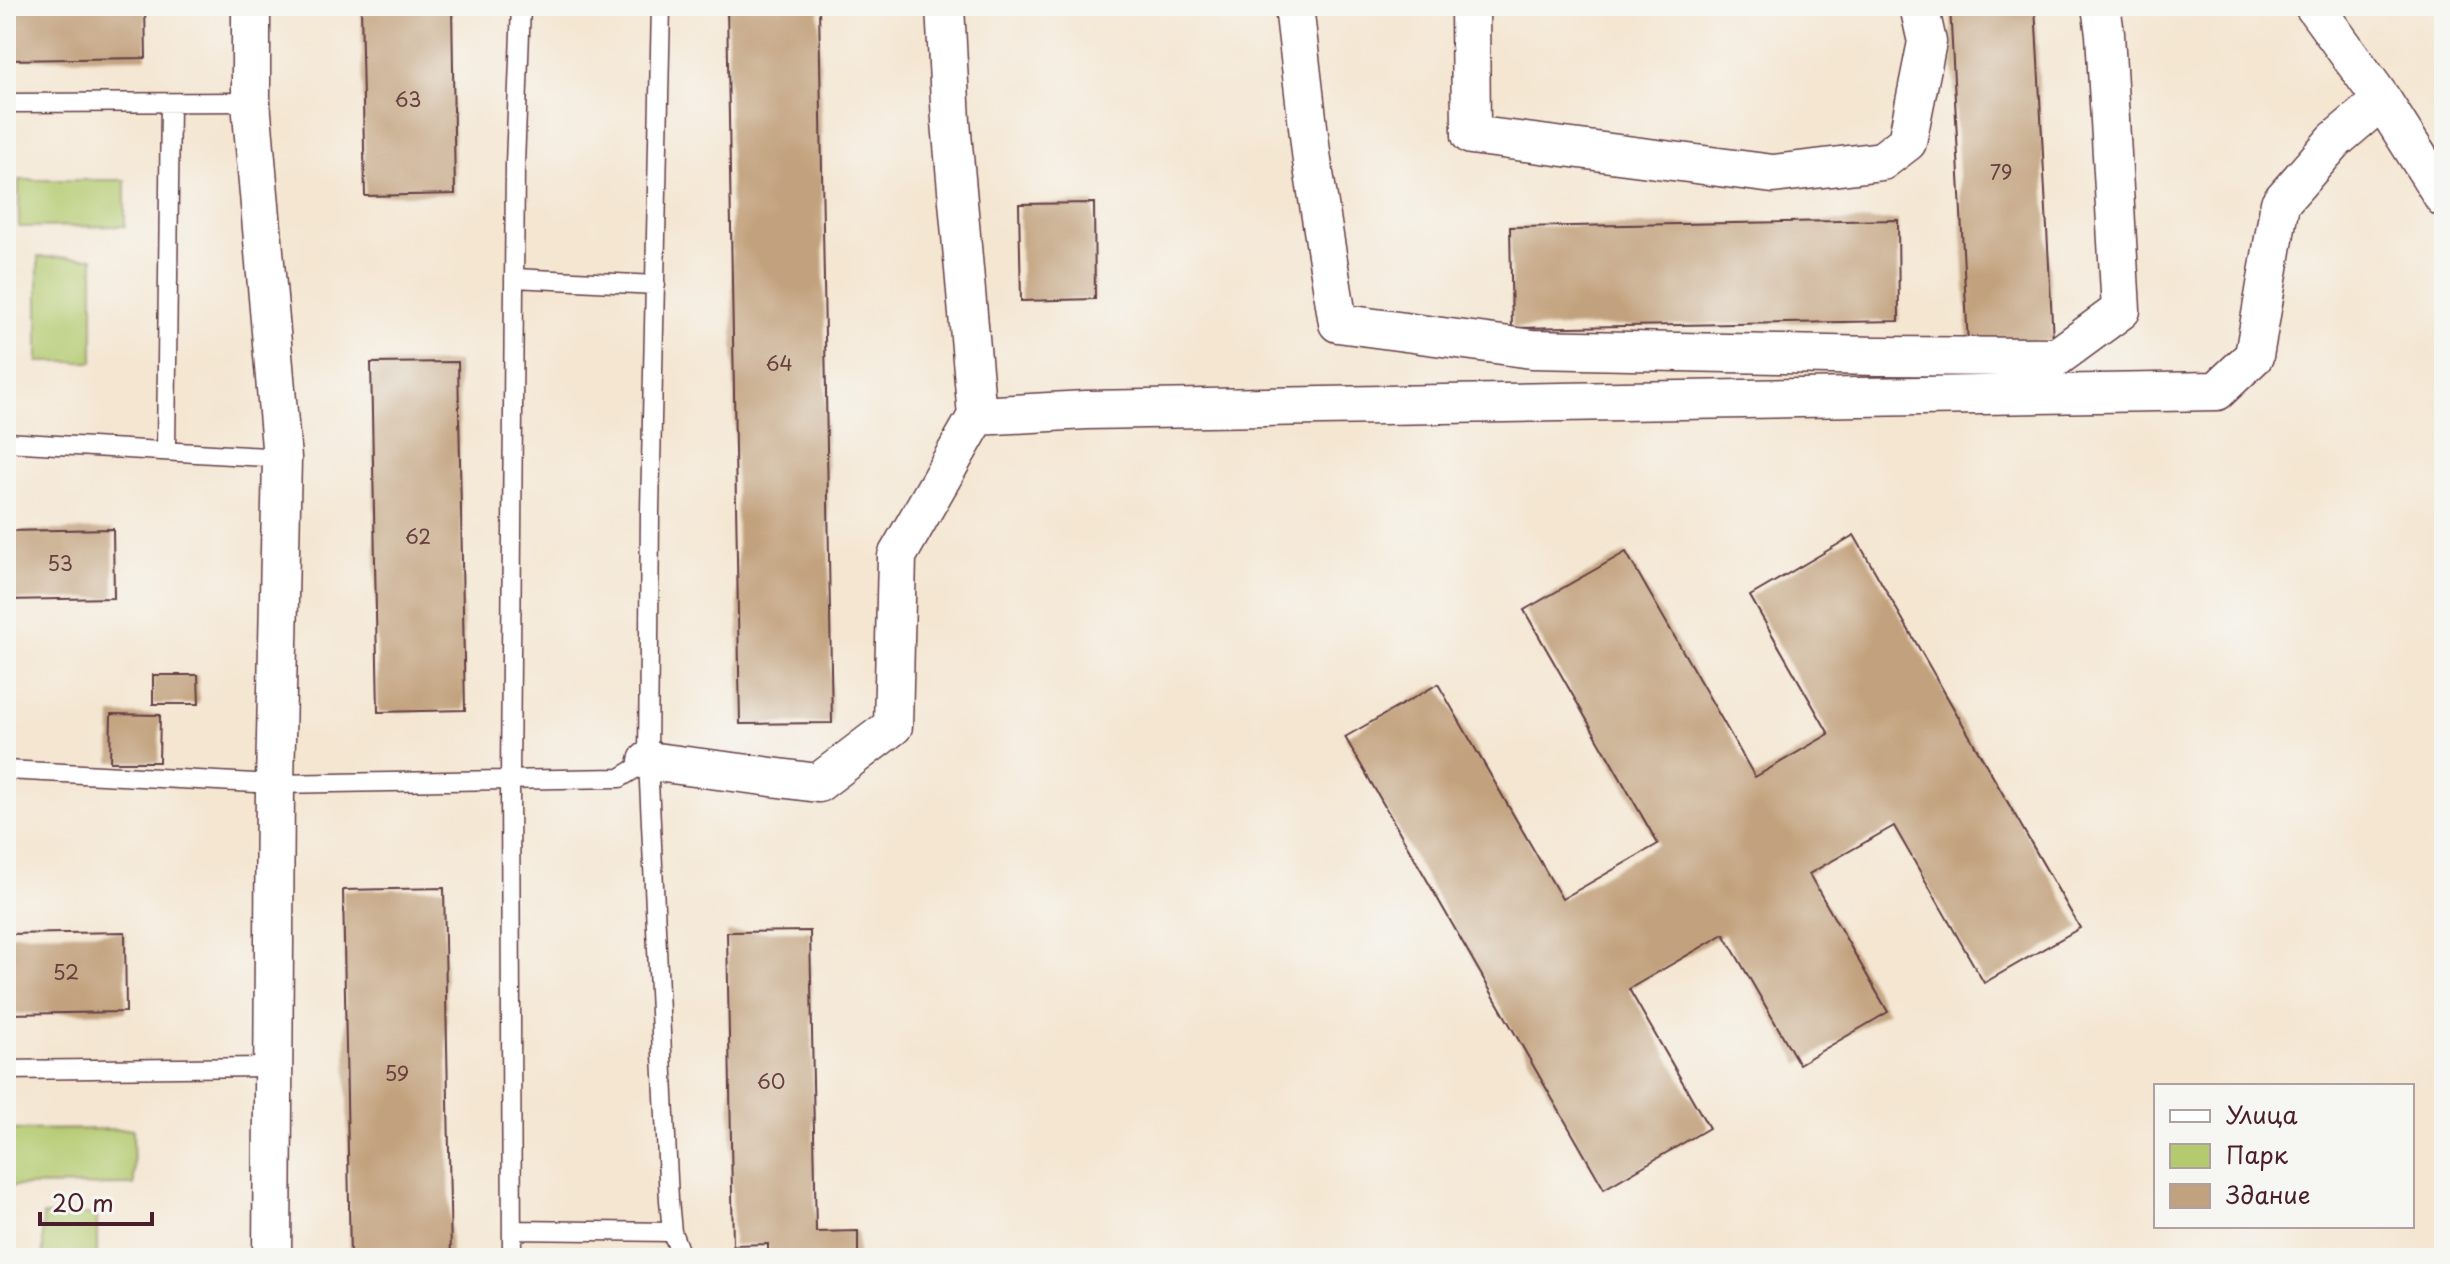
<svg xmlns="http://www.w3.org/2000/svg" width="2450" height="1264" font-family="'Playpen Sans',sans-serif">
<rect width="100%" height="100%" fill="#f6f6f2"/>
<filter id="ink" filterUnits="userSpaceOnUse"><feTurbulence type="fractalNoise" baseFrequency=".0125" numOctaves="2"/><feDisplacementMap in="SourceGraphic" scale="16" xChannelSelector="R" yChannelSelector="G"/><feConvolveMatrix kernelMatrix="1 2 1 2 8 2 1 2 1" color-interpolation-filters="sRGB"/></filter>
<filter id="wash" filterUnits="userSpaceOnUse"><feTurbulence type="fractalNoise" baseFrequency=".006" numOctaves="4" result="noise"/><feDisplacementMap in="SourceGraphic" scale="32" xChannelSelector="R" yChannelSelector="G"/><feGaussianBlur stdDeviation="1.8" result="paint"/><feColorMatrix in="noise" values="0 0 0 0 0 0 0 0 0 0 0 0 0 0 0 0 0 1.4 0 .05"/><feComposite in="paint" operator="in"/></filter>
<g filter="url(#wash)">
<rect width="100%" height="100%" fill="#f4e6d1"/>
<!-- green -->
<path fill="#b4ca6f" stroke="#7f744d" stroke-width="2" d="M 19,180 L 125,180 L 125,226 L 19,227 Z
M 38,257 L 93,258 L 93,362 L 38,362 Z
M 133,1129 L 134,1185 L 8,1186 L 8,1130 Z
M 43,1215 L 97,1215 L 97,1258 L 43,1258 Z"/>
<g id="blocks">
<!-- building -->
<path fill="#c2a27e" d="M 6,6 L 145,6 L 146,58 L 6,60 Z
M 361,6 L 452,6 L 455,194 L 365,196 Z
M 727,6 L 819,6 L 832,723 L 740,724 Z
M 1950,6 L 2035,6 L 2053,340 L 1968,345 Z
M 1094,203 L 1095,299 L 1021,301 L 1019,204 Z
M 1898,220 L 1899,321 L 1512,328 L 1510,227 Z
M 458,362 L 465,710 L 378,712 L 371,363 Z
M 113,529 L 114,598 L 6,600 L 6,531 Z
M 1854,535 L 2080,928 L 1984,983 L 1894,826 L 1809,874 L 1888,1012 L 1799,1064 L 1724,934 L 1629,989 L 1709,1128 L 1604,1189 L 1345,737 L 1438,684 L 1562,899 L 1658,844 L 1524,610 L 1626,552 L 1755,777 L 1829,734 L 1750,596 Z
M 153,675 L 198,675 L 199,704 L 153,704 Z
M 111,714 L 160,715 L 159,762 L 110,762 Z
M 444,888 L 451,1258 L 350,1258 L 343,890 Z
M 810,931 L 816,1232 L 858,1231 L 858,1258 L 768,1258 L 768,1244 L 733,1245 L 727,932 Z
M 125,932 L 126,1012 L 6,1014 L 6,934 Z"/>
</g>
</g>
<g filter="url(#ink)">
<use href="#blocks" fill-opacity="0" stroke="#643d44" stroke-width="2"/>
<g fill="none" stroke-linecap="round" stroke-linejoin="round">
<defs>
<path id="lane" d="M 6,103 L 251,102
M 514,278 L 656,285
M 6,442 L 282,458
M 166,450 L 170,103
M 648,761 L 669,1200 L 672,1232 L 682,1258
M 6,770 L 275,784 L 620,778 L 648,761 L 650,511 L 661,6
M 6,1070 L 274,1067
M 512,1230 L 672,1232
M 512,1258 L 510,780 L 515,164 L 521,6"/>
<path id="street" d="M 251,6 L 251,102 L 282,458 L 275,784 L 272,1258
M 945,6 L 951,122 L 977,416
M 1294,6 L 1312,161 L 1338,323 L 1532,349 L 1878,356 L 2057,357 L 2121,310 L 2105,34 L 2101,6
M 1470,6 L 1471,135 L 1773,174 L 1882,161 L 1907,142 L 1927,42 L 1919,6
M 2314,6 L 2382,100 L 2444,198
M 648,761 L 818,783 L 893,726 L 897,556 L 977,416 L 1086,410 L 2217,391 L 2254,356 L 2280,203 L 2335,140 L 2382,100"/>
</defs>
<!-- lane casing -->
<use href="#lane" stroke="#643d44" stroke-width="21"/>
<!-- street casing -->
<use href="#street" stroke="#643d44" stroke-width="41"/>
<!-- lane -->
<use href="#lane" stroke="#fff" stroke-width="18"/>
<!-- street -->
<use href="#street" stroke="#fff" stroke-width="38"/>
</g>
</g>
<g text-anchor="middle" stroke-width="6" stroke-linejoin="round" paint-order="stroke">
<!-- number labels -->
<g font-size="20" fill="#684040">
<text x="408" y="107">63</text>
<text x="2001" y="180">79</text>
<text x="779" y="371">64</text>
<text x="418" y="544">62</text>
<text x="60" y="571">53</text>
<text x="66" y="980">52</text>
<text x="397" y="1081">59</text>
<text x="771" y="1089">60</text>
</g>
</g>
<!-- margin -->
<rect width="2450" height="1264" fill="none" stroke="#f6f6f2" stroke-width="32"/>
<!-- legend -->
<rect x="2154" y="1084" width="260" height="144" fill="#f6f6f2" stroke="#b1a0a2" stroke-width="2"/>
<rect x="2170" y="1110" width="40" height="12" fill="#ffffff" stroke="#b1a0a2" stroke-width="2"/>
<text x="2226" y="1124" font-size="24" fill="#4a1f2b">Улица</text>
<rect x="2170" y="1144" width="40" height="24" fill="#b4ca6f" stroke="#b1a0a2" stroke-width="2"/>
<text x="2226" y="1164" font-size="24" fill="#4a1f2b">Парк</text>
<rect x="2170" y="1184" width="40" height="24" fill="#c2a27e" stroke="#b1a0a2" stroke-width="2"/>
<text x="2226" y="1204" font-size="24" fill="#4a1f2b">Здание</text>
<!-- scale -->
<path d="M40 1212v12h112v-12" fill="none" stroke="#4a1f2b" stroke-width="4"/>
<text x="52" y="1212" font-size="24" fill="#4a1f2b" stroke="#f6f6f2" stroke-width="6" paint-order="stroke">20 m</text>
</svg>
